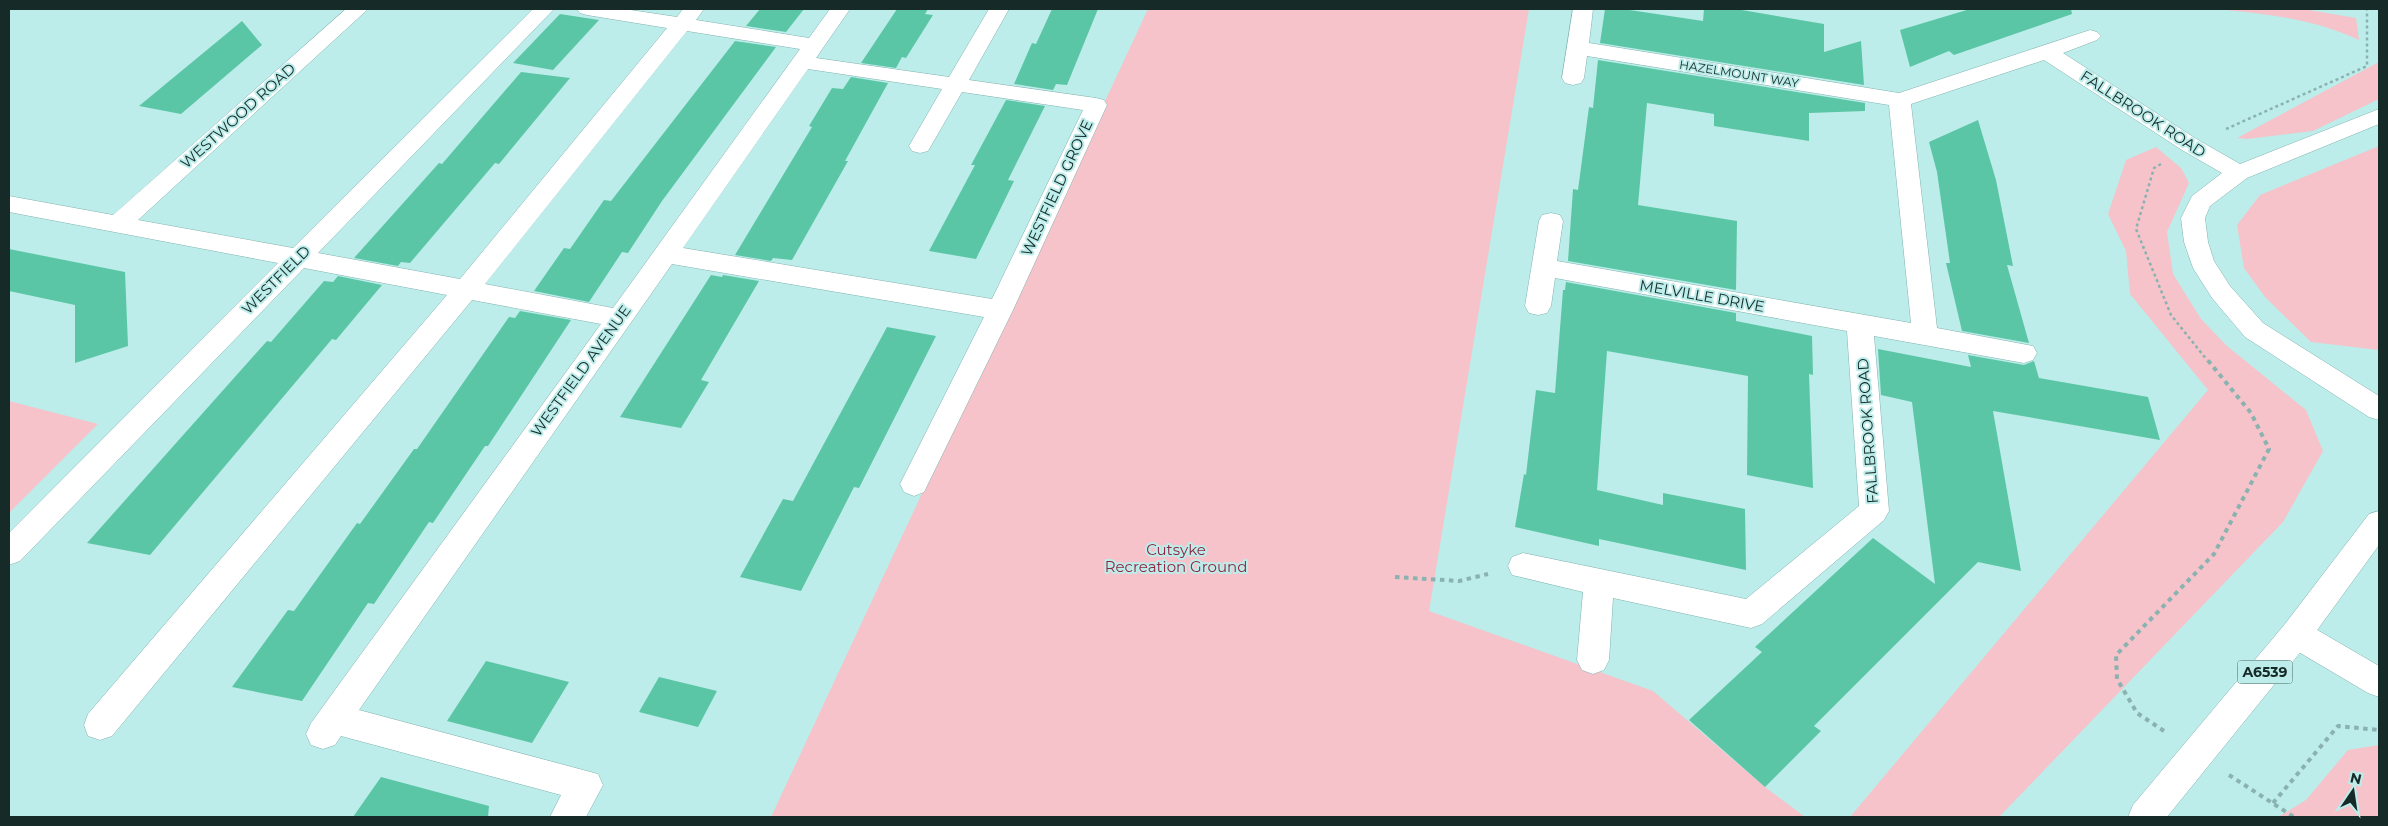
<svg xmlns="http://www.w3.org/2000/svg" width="2388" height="826" font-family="Montserrat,sans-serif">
<rect width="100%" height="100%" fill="#bcedea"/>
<!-- green -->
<path fill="#f5c3c9" d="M 1148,9 L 1529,9 L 1429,611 L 1653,691 L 1765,787 L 1805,817 L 771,817 Z
M 2215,9 L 2303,9 L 2356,18 L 2359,40 C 2313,18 2265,14 2215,9 Z
M 2379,62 L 2379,99 L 2313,131 L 2247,139 L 2237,138 Z
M 2379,146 L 2379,350 L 2311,342 L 2265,297 L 2244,268 L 2237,225 L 2260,195 Z
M 2156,147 L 2181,168 L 2189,183 L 2167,232 L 2173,274 L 2201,319 L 2227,346 L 2306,410 L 2323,451 L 2283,522 L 1999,817 L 1850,817 L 2208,390 L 2130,294 L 2126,251 L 2108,214 L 2126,160 Z
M 9,401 L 98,424 L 9,513 Z
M 2379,745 L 2379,817 L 2278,817 L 2306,800 L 2348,750 Z"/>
<!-- building -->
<path fill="#5bc6a5" d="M 760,9 L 804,9 L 786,32 L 746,26 Z
M 897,9 L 928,9 L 925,14 L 933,15 L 906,58 L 902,57 L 896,68 L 861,63 Z
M 1052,9 L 1098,9 L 1067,85 L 1056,84 L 1053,90 L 1014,84 L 1032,43 L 1036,44 Z
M 1605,9 L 1623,9 L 1703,21 L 1704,9 L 1736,9 L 1824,24 L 1824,52 L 1861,41 L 1864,85 L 1600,43 Z
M 1970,9 L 2071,9 L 2072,14 L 1954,55 L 1949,51 L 1910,67 L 1900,30 Z
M 560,14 L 599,20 L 553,70 L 513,63 Z
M 242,21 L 262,45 L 181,114 L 139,106 Z
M 735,41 L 776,47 L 662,201 L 628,253 L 622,252 L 589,302 L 534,291 L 564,248 L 570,249 L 604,200 L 611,201 Z
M 1598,60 L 1865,103 L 1865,111 L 1809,113 L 1809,141 L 1714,126 L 1714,114 L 1647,103 L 1638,205 L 1737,221 L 1736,290 L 1568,261 L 1573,189 L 1578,190 L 1589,107 L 1593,108 Z
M 521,72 L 570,78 L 499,164 L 495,163 L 410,263 L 401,262 L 398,266 L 354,258 L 439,163 L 442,164 Z
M 851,77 L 888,83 L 845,161 L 848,161 L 792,260 L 773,258 L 771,261 L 735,255 L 812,127 L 809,126 L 832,88 L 843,89 Z
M 1006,100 L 1045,106 L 1008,180 L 1014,181 L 976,259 L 929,251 L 975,165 L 971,165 Z
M 1978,120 L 1996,180 L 2013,266 L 2007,265 L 2029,343 L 1962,331 L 1946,263 L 1950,263 L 1937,172 L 1929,142 Z
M 9,249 L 125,272 L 128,346 L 75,363 L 75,305 L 9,291 Z
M 711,275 L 722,277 L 723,275 L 759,281 L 701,380 L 709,382 L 681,428 L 620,417 Z
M 338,276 L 382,285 L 336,340 L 332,339 L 150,555 L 87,543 L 267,341 L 271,342 L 324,281 L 333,282 Z
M 1566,282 L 1736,313 L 1736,321 L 1812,336 L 1813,375 L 1809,374 L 1813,488 L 1747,475 L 1748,376 L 1607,351 L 1597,490 L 1663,505 L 1663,493 L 1745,509 L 1746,570 L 1599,539 L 1599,546 L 1515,527 L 1524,474 L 1526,475 L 1536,390 L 1555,393 L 1563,290 L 1565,290 Z
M 520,311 L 571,320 L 488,446 L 485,446 L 433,523 L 429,522 L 374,604 L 368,603 L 302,701 L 232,687 L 288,610 L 294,611 L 357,523 L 360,524 L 414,449 L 417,449 L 509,317 L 515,318 Z
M 887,327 L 936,336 L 859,488 L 854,487 L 801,591 L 740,577 L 783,499 L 793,501 Z
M 1878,349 L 1971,367 L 1968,355 L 2024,365 L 2034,361 L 2039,378 L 2148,397 L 2160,440 L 1993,411 L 2021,571 L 1978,562 L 1814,726 L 1821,731 L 1765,787 L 1689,720 L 1762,652 L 1755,647 L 1873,538 L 1935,584 L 1912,402 L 1881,395 Z
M 486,661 L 569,682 L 532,743 L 447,721 Z
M 659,677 L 717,691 L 698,727 L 639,712 Z
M 381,777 L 489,806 L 488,817 L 353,817 Z"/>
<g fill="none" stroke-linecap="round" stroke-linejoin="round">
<defs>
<path id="minor" d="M 346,9 L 368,9 L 138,220 L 293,248 L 533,9 L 554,9 L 318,253 L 460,279 L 667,28 L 587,15 L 580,13 L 577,9 L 624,9 L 677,17 L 683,9 L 704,9 L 696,20 L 809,38 L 830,9 L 850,9 L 816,58 L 949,77 L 989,9 L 1009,9 L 969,80 L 1096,98 L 1104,100 L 1107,105 L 1013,310 L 924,492 L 914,496 L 904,492 L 900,484 L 984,317 L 672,264 L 359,710 L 598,774 L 603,785 L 586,817 L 550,817 L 561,795 L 341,736 L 335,745 L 323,749 L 311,745 L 306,734 L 311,723 L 601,324 L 472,300 L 112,736 L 100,740 L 88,736 L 84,725 L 88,714 L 447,295 L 304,268 L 20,561 L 9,565 L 9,533 L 278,263 L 9,212 L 9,196 L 113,215 ZM 687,31 L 800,49 L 613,308 L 485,284 ZM 808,69 L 942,89 L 909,146 L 912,151 L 920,153 L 928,151 L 962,92 L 1083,110 L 992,299 L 683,248 Z
M 1573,9 L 1593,9 L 1589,43 L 1899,93 L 2090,30 L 2097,32 L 2101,36 L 2097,40 L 2063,53 L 2198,140 L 2240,164 L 2379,109 L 2379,124 L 2247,178 L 2210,206 L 2205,218 L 2208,242 L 2214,261 L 2230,286 L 2263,323 L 2379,396 L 2379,420 L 2369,417 L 2245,337 L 2212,298 L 2193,268 L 2184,242 L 2181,218 L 2192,196 L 2222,173 L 2182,150 L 2044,60 L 1911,104 L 1937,328 L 2033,346 L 2037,353 L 2033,360 L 2024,363 L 1874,336 L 1889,511 L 1884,520 L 1762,624 L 1751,628 L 1613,598 L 1609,660 L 1604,670 L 1593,674 L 1582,670 L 1577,660 L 1583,592 L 1512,575 L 1508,566 L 1512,557 L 1523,553 L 1746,599 L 1859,506 L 1847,331 L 1555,278 L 1551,306 L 1547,313 L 1538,315 L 1529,313 L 1525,306 L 1539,221 L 1542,215 L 1551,213 L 1560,215 L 1563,221 L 1557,261 L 1911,323 L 1889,105 L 1587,56 L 1584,78 L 1581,83 L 1573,85 L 1565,83 L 1562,78 Z
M 2296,620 L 2307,624 L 2379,666 L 2379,697 L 2368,693 L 2285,644 L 2280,634 L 2285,624 Z"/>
<path id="major" d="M 2379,511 L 2379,545 L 2307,644 L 2167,817 L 2128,817 L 2133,805 L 2285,624 L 2369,514 Z"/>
</defs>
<!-- minor casing -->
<use href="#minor" stroke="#83b3b0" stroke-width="1"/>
<!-- major casing -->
<use href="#major" stroke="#83b3b0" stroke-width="1"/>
<!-- path-far1 -->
<path stroke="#8ab2b0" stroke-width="2.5" stroke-dasharray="3 3" stroke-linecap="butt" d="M 2226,129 L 2367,66 L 2367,9
M 2161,164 L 2154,168 L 2136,229 L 2171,315 L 2207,360"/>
<!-- path -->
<path stroke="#8ab2b0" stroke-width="4" stroke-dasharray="4.5 4.5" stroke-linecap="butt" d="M 1395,577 L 1459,581 L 1488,574
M 2164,731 L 2137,713 L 2117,679 L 2116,655 L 2214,554 L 2269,449 L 2251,413 L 2206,358
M 2229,775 L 2294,817
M 2273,803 L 2338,726 L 2379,730"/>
<!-- minor -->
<use href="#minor" fill="#fff" fill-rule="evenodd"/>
<!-- major -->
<use href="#major" fill="#fff" fill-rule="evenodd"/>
</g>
<g text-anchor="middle" stroke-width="4" stroke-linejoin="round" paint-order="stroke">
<!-- far-street labels -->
<g font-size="12" fill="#162a28" stroke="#bcedea">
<text transform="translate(1739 74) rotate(9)" y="4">HAZELMOUNT WAY</text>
</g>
<!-- shield labels -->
<rect fill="#bcedea" stroke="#486462" stroke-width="1" x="2237.5" y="660.5" width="55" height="23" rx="4"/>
<g font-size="14" font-weight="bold" fill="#162a28">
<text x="2265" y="677">A6539</text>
</g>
<!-- street labels -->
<g font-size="15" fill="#162a28" stroke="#bcedea">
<text transform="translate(2143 114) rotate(33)" y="5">FALLBROOK ROAD</text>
<text transform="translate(238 116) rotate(-42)" y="5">WESTWOOD ROAD</text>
<text transform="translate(1057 188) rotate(-65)" y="5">WESTFIELD GROVE</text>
<text transform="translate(276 280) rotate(-45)" y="5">WESTFIELD</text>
<text transform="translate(1702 296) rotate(10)" y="5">MELVILLE DRIVE</text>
<text transform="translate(581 371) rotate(-54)" y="5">WESTFIELD AVENUE</text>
<text transform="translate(1868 431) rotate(-94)" y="5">FALLBROOK ROAD</text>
</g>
<!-- park labels -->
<g font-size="15" fill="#8f2640" stroke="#bcedea">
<text x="1176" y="555">Cutsyke<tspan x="1176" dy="17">Recreation Ground</tspan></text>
</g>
</g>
<!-- border -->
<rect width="2388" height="826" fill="none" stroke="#162a28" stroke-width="20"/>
<!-- north arrow -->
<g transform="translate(2353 791) rotate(13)" stroke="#bcedea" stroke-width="4" paint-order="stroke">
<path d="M0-4L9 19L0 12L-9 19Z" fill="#162a28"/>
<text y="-8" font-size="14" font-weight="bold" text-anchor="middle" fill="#162a28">N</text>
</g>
</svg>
